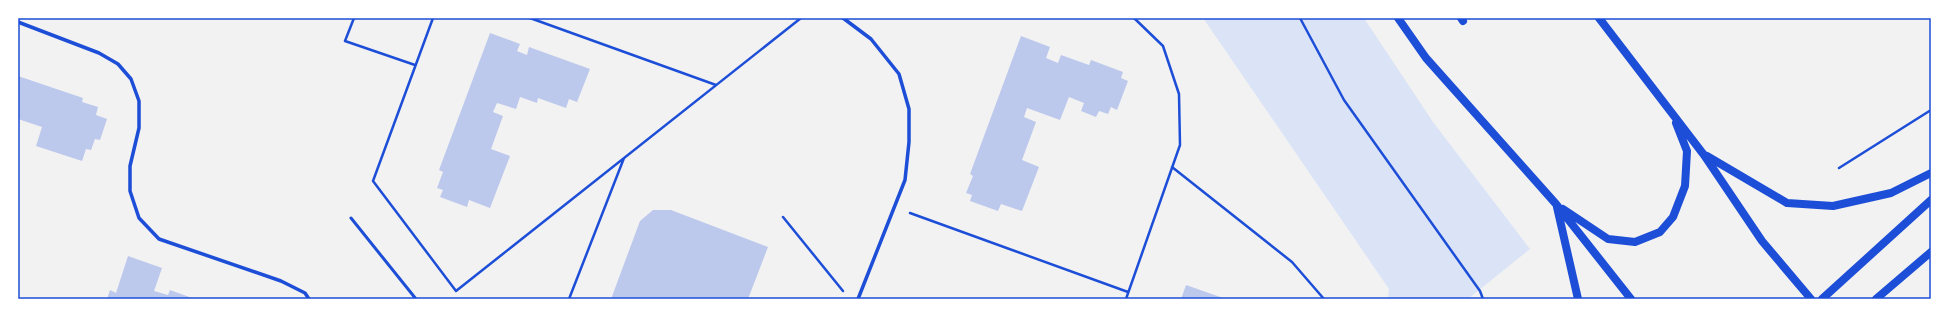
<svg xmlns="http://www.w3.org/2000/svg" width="1949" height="317" font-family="'Titillium Web',sans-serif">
<rect width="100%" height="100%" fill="#f2f2f2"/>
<!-- green -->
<path fill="#dbe4f7" d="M 1203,18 L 1364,18 L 1433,122 L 1530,249 L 1468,299 L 1388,299 L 1389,289 Z"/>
<!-- building -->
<path fill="#bdc9ec" d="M 490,33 L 520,44 L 517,51 L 527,55 L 529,47 L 590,69 L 577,102 L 569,99 L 566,108 L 538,98 L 537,103 L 520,97 L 516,109 L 497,103 L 493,112 L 503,116 L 491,149 L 510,156 L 490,208 L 469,200 L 467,207 L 440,197 L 443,190 L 437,188 L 443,172 L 439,170 Z
M 1021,36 L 1050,47 L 1046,58 L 1058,63 L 1061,55 L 1089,65 L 1091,60 L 1123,72 L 1121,78 L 1128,81 L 1117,110 L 1111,107 L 1108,114 L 1099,111 L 1096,117 L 1081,111 L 1084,103 L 1069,97 L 1060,120 L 1027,108 L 1024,117 L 1036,122 L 1022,160 L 1039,167 L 1022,211 L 1001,204 L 998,211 L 970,201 L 972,195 L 966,193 L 973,176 L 970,174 Z
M 18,76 L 83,98 L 82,102 L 98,107 L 96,115 L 107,119 L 100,140 L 95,139 L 91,150 L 86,149 L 82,161 L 36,146 L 42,127 L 18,119 Z
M 653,210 L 671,210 L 768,247 L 748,299 L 611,299 L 640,221 Z
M 128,256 L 162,268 L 154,291 L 168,295 L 170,290 L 195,299 L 107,299 L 110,290 L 116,293 Z
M 1186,285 L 1226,299 L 1181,299 Z"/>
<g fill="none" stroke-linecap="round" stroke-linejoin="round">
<!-- path -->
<path stroke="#1d4ed8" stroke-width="2.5" d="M 354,18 L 345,41 L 415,65
M 433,18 L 373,181 L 456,291 L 801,18
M 530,18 L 716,85
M 1300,18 L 1344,100 L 1480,291 L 1483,299
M 1172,167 L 1292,262 L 1324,299
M 1839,168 L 1931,110
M 910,213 L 1128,292
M 783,217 L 843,291
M 569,299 L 624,158
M 1126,299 L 1180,145 L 1179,94 L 1163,46 L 1134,18"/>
<!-- service -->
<path stroke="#1d4ed8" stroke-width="3" d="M 351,218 L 416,299"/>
<!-- pedestrian -->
<path stroke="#1d4ed8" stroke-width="3.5" d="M 843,18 L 871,39 L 899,74 L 909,109 L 909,142 L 905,180 L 858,299
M 18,22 L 99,53 L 118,64 L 131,79 L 139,101 L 139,128 L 130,166 L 130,191 L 139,218 L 159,239 L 281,281 L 305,293 L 309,299"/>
<!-- secondary -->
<path stroke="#1d4ed8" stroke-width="8" d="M 1398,18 L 1426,58 L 1556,204 L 1631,299
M 1461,18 L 1463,21
M 1599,18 L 1704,155 L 1762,241 L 1811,299
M 1707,156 L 1787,203 L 1833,206 L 1891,193 L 1931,173
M 1557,207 L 1578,299
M 1563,209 L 1608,239 L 1635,242 L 1660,232 L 1673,217 L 1685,186 L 1687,151 L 1676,123
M 1822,299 L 1931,200
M 1876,299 L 1931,252"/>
</g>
<!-- border -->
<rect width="1949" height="317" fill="none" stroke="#ffffff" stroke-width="38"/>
<rect x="19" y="19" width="1911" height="279" fill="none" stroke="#1d4ed8" stroke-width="1.5"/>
</svg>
